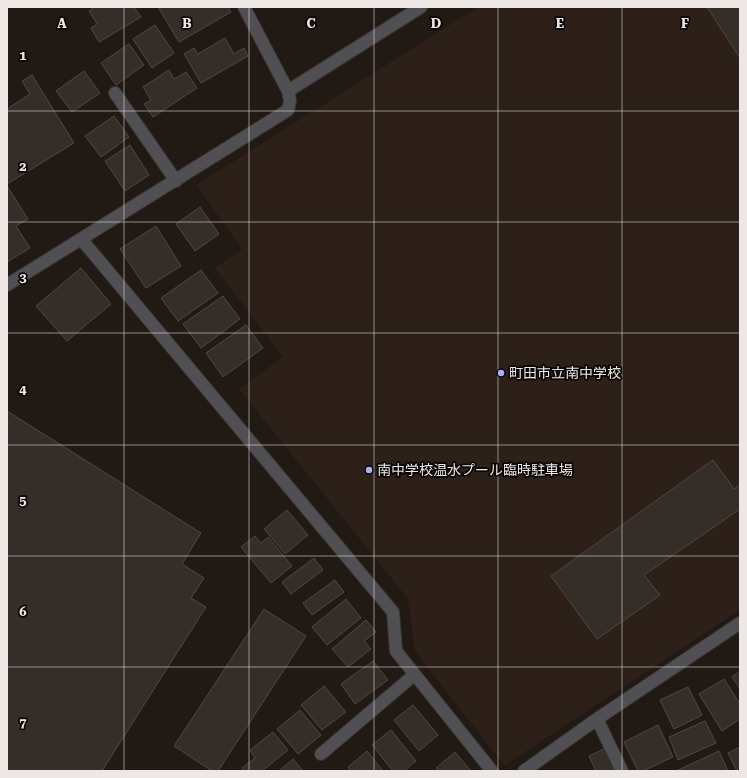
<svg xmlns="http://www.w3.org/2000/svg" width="747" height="778" font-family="'Roboto Serif','Noto Sans JP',serif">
<rect width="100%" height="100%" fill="#201914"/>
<!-- built -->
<path fill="#2c2018" d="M 478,7 L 740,7 L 740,610 L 504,766 L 415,651 L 408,599 L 239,389 L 283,357 L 215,268 L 242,249 L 196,185 Z"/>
<!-- building -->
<path fill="#352d28" stroke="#504842" d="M 95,7 L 134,7 L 141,17 L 99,42 L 91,28 L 97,24 L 89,11 Z
M 158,7 L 228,7 L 231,12 L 179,42 Z
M 707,7 L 740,7 L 740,58 Z
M 155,25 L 174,53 L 152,68 L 133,39 Z
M 225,38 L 234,54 L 244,48 L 248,56 L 201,83 L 184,54 L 194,48 L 198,54 Z
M 129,44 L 144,65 L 116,85 L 101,63 Z
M 169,70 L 174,79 L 186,72 L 197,88 L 153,117 L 144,104 L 151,100 L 143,87 Z
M 84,71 L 100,93 L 72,112 L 56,91 Z
M 32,75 L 74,143 L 7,184 L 7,109 L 30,94 L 22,81 Z
M 114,116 L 129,137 L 101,157 L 85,136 Z
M 130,145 L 149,175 L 125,191 L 105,161 Z
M 7,186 L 28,219 L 16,226 L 30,248 L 7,262 Z
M 200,207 L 219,234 L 195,251 L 176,224 Z
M 156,226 L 181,266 L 146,288 L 120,249 Z
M 81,268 L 111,304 L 67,341 L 36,306 Z
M 201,270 L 218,293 L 178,321 L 161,298 Z
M 223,296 L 240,319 L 201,348 L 183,324 Z
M 246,325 L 263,348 L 223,377 L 206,353 Z
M 7,411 L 201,533 L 182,564 L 204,578 L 191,598 L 206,607 L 102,771 L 7,771 Z
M 713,460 L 734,489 L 740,485 L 740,509 L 644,575 L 660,595 L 597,639 L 551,576 Z
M 287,510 L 308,535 L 285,554 L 264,529 Z
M 255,536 L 261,543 L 268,537 L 292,566 L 271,583 L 241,547 Z
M 314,558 L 323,570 L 291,594 L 282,582 Z
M 335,580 L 344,592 L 312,615 L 303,603 Z
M 346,599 L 361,618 L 327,645 L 312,627 Z
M 264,609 L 306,636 L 218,771 L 212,771 L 174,746 Z
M 366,620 L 376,632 L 364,641 L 371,649 L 348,667 L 332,649 Z
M 373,661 L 388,680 L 355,704 L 341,684 Z
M 740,671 L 740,689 L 732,677 Z
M 724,679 L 740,704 L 740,719 L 722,731 L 699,694 Z
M 324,686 L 346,712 L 322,730 L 301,705 Z
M 688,687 L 702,715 L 674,729 L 660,700 Z
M 413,705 L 438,735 L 419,751 L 394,720 Z
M 300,710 L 321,735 L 298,754 L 277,729 Z
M 705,721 L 716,743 L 678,760 L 669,737 Z
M 658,725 L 673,757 L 643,771 L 638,771 L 624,742 Z
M 391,730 L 416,761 L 404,771 L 393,771 L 372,745 Z
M 273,732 L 288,750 L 262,771 L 244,771 L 242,768 L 255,758 L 250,750 Z
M 608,747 L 619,771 L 596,771 L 589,756 Z
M 740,747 L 740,771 L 737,771 L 728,753 Z
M 367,751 L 383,771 L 351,771 L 348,767 Z
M 719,751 L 728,771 L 676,771 Z
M 455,752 L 471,771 L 439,771 L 436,768 Z
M 293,759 L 303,771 L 279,771 Z"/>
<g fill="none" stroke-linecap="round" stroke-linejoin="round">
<defs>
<path id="minor" d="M 288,91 L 421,7
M 115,93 L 176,181
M 82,240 L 393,612 L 396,651 L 492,771
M 7,285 L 288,110 L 290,101 L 288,91 L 244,7
M 597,719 L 622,771
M 321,754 L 414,675
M 524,771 L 597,719 L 740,623"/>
</defs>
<!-- minor casing -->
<use href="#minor" stroke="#3d3631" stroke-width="14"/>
<!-- minor -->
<use href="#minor" stroke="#505054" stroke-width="12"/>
</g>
<!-- grid -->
<path fill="none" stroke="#ede8e5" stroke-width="1" stroke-opacity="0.55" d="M 124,7 L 124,771M 249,7 L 249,771M 374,7 L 374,771M 498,7 L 498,771M 622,7 L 622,771M 7,111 L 740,111M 7,222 L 740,222M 7,333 L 740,333M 7,445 L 740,445M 7,556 L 740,556M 7,667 L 740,667"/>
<!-- markers -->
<g fill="#a8b0fc" stroke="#080504" stroke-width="1.5">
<circle cx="501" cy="373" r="4"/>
<circle cx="369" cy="470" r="4"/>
</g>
<g text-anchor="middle" stroke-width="3.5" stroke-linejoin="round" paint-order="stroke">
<!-- poi labels -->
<g font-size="14" fill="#ede8e5" stroke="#080504" text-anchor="start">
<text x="509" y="378">町田市立南中学校</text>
<text x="377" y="475">南中学校温水プール臨時駐車場</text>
</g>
</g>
<g font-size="13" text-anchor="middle" font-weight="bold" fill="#ede8e5" stroke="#080504" stroke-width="3.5" stroke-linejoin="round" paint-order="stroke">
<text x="62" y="28">A</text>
<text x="187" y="28">B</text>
<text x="311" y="28">C</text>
<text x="436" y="28">D</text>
<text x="560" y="28">E</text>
<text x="685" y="28">F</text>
<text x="23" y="60">1</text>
<text x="23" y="171">2</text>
<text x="23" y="282">3</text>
<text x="23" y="394">4</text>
<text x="23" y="505">5</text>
<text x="23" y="616">6</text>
<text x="23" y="727">7</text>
</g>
<!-- border -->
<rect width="747" height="778" fill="none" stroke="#ede8e5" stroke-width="16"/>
</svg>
